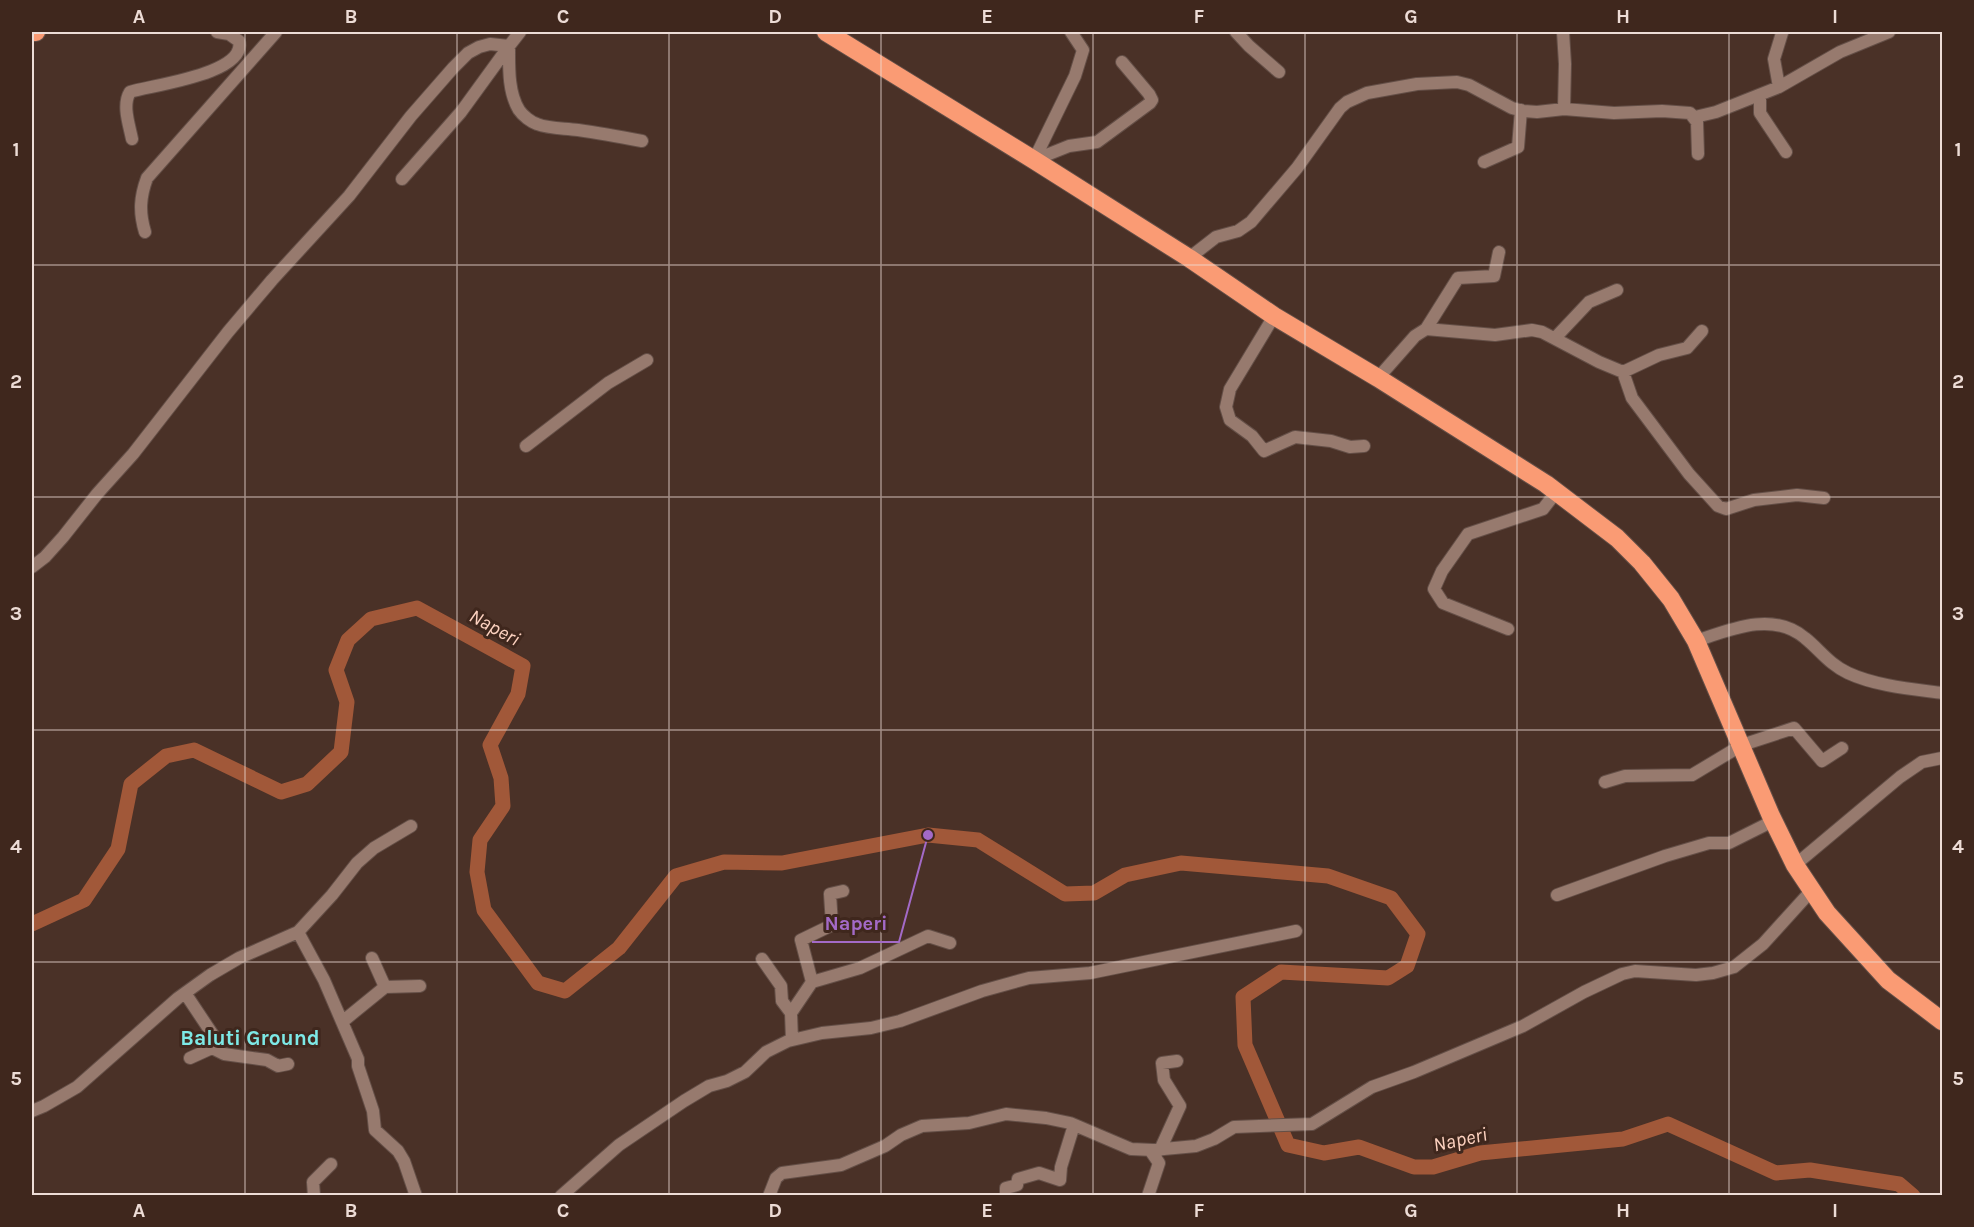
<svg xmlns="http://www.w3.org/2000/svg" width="1974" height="1227" font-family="Karla,sans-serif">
<rect width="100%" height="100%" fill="#4a3127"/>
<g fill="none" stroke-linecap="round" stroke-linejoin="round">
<!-- river -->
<path stroke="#a15839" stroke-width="15" d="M 32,924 L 84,900 L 118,849 L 131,784 L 166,756 L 194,750 L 281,792 L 307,784 L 341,752 L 347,702 L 336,670 L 348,640 L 371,619 L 417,608 L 523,666 L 518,694 L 490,745 L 501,778 L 503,806 L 480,840 L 477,872 L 484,910 L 538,983 L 565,991 L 619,948 L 676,876 L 724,862 L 782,863 L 928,835 L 978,840 L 1065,894 L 1094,893 L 1125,875 L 1181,863 L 1328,876 L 1391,898 L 1418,934 L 1407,966 L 1388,978 L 1281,972 L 1243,997 L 1245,1045 L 1288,1145 L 1324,1153 L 1359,1147 L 1414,1167 L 1433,1167 L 1480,1153 L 1623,1139 L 1668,1124 L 1776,1173 L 1810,1170 L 1899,1184 L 1913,1196"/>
<defs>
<path id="minor" d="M 1236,32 L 1249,46 L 1279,72
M 1563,32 L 1565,64 L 1564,109
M 1782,33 L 1774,59 L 1779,87 L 1840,52 L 1889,32
M 509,46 C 509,67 508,92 519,110 C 523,116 531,122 537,124 C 550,129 564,128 578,130 C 599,133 621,137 642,141
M 1760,95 L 1760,113 L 1786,152
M 1695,117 L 1716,112 L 1779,87
M 132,139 C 129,124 122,105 130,92 C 152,85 247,74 239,41 L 229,34 L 217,32
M 1034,160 L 1069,146 L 1097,142 L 1150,103 L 1152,100 L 1149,94 L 1122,62
M 1034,160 L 1075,76 L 1083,50 L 1071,32
M 1484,162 L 1518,147 L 1521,110
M 402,179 L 461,112 L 509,46
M 145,232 C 139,212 140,197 147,178 L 276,32
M 1189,258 L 1216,237 L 1238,231 L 1251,222 L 1297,168 L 1340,108 L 1347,102 L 1367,93 L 1417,84 L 1457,82 L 1469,85 L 1512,108 L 1523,111 L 1537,112 L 1564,109 L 1614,113 L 1662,111 L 1690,113 L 1697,122 L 1698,154
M 1274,316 L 1230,389 L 1226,407 L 1230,420 L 1252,436 L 1264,451 L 1295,437 L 1331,441 L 1350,447 L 1364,446
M 1426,329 L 1458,278 L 1494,276 L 1499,252
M 1555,338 L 1589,302 L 1617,290
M 1623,372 L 1632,398 L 1689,474 L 1718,506 L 1726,509 L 1754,500 L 1797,495 L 1824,498
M 1378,378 L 1415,336 L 1426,329 L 1495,335 L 1532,330 L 1542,332 L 1599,362 L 1623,372 L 1659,355 L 1687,348 L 1702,331
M 526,446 L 608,383 L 647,360
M 32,567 L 45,557 L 63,537 L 97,494 L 133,454 L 228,332 L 272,280 L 349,196 L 411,116 L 453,68 L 468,53 L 479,47 L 490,44 L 509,46 L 520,32
M 1508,629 L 1443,603 L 1434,589 L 1442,571 L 1468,534 L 1543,509 L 1557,491
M 1696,641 C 1731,629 1773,611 1805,638 C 1820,650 1829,664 1848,673 C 1876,686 1912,689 1942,693
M 1605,782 L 1625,776 L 1692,775 L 1742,745 L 1794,728 L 1822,761 L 1842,748
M 1795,865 L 1900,777 L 1922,762 L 1942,758
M 1557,895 L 1665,856 L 1709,843 L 1729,843 L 1773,821
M 298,932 L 324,980 L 358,1059 L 358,1066 L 373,1111 L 375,1130 L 398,1151 L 404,1161 L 416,1196
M 372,958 L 385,987
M 762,959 L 781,986 L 782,1001 L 791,1013
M 812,982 L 801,940 L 832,925 L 830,894 L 843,891
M 185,993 L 213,1035 L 212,1048
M 342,1022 L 385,987 L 420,986
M 792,1040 L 791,1013 L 812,982 L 860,968 L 928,936 L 950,943
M 212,1048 L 224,1054 L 267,1060 L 278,1066 L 288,1064
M 190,1058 L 212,1048
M 32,1111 L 44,1106 L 77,1087 L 178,998 L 210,975 L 239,958 L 298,932 L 332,895 L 357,863 L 374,848 L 411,826
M 1160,1150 L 1180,1106 L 1164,1080 L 1162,1063 L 1177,1061
M 314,1196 L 313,1182 L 331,1164
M 561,1196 L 619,1145 L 684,1101 L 709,1086 L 727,1081 L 745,1072 L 766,1052 L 788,1041 L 822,1033 L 871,1028 L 900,1021 L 982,991 L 1029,978 L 1090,973 L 1296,931
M 769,1196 L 776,1178 L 782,1173 L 841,1165 L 885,1146 L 901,1135 L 922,1126 L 969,1123 L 1006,1114 L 1046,1118 L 1070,1123 L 1131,1149 L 1153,1150 L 1196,1146 L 1214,1139 L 1234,1127 L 1312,1124 L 1372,1087 L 1414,1072 L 1523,1026 L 1584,992 L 1622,974 L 1635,971 L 1696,975 L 1713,973 L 1734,967 L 1763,944 L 1812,890
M 1006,1196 L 1006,1188 L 1017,1185 L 1018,1179 L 1039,1173 L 1060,1180 L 1061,1167 L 1074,1125
M 1148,1196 L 1159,1163 L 1150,1150"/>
<path id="highway" d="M 32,32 L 36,32
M 826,32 L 1034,160 L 1189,258 L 1274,316 L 1378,378 L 1546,484 L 1617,538 L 1642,563 L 1671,599 L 1696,641 L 1771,816 L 1795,865 L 1827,913 L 1888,980 L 1942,1021"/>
</defs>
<!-- minor casing -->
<use href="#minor" stroke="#644f47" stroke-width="14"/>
<!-- highway casing -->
<use href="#highway" stroke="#644f47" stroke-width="20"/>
<!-- minor -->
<use href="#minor" stroke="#977a6e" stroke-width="12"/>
<!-- highway -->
<use href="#highway" stroke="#fa9b74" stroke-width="18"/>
</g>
<!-- grid -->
<path fill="none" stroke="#eddcd6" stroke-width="1.5" stroke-opacity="0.55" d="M 245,32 L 245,1196M 457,32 L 457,1196M 669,32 L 669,1196M 881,32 L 881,1196M 1093,32 L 1093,1196M 1305,32 L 1305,1196M 1517,32 L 1517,1196M 1729,32 L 1729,1196M 32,265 L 1942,265M 32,497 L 1942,497M 32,730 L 1942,730M 32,962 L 1942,962"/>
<g text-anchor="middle" stroke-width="6" stroke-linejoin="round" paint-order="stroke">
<!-- water labels -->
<g font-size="20" font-style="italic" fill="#fdd2c0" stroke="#3f271d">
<text transform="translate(495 627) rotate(29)" y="7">Naperi</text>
<text transform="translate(1460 1139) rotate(-12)" y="7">Naperi</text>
</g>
<!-- quarter labels -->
<g font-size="21" font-weight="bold" fill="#7de9e6" stroke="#3f271d">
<text x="250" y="1045">Baluti Ground</text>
</g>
</g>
<!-- callouts -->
<path fill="none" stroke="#a36ac7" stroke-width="2" d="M928 835L899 942H812"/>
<circle fill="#a36ac7" stroke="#3f271d" stroke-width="2" cx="928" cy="835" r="6"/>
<g font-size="20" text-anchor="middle" font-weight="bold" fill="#a36ac7" stroke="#3f271d" stroke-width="6" stroke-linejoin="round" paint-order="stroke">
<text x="856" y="930">Naperi</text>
</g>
<!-- border -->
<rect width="1974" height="1227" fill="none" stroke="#3f271d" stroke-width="66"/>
<rect x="33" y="33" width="1908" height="1161" fill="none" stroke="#eddcd6" stroke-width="2"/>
<g font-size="20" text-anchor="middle" font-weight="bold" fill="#eddcd6">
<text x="139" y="23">A</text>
<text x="351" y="23">B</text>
<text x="563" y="23">C</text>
<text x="775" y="23">D</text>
<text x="987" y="23">E</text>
<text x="1199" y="23">F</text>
<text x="1411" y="23">G</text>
<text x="1623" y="23">H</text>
<text x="1835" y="23">I</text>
<text x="16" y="156">1</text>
<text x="1958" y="156">1</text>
<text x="16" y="388">2</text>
<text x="1958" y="388">2</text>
<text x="16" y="620">3</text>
<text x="1958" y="620">3</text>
<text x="16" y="853">4</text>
<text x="1958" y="853">4</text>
<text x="16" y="1085">5</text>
<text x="1958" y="1085">5</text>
<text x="139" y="1217">A</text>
<text x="351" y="1217">B</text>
<text x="563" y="1217">C</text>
<text x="775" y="1217">D</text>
<text x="987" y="1217">E</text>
<text x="1199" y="1217">F</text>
<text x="1411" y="1217">G</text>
<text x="1623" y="1217">H</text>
<text x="1835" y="1217">I</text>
</g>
</svg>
